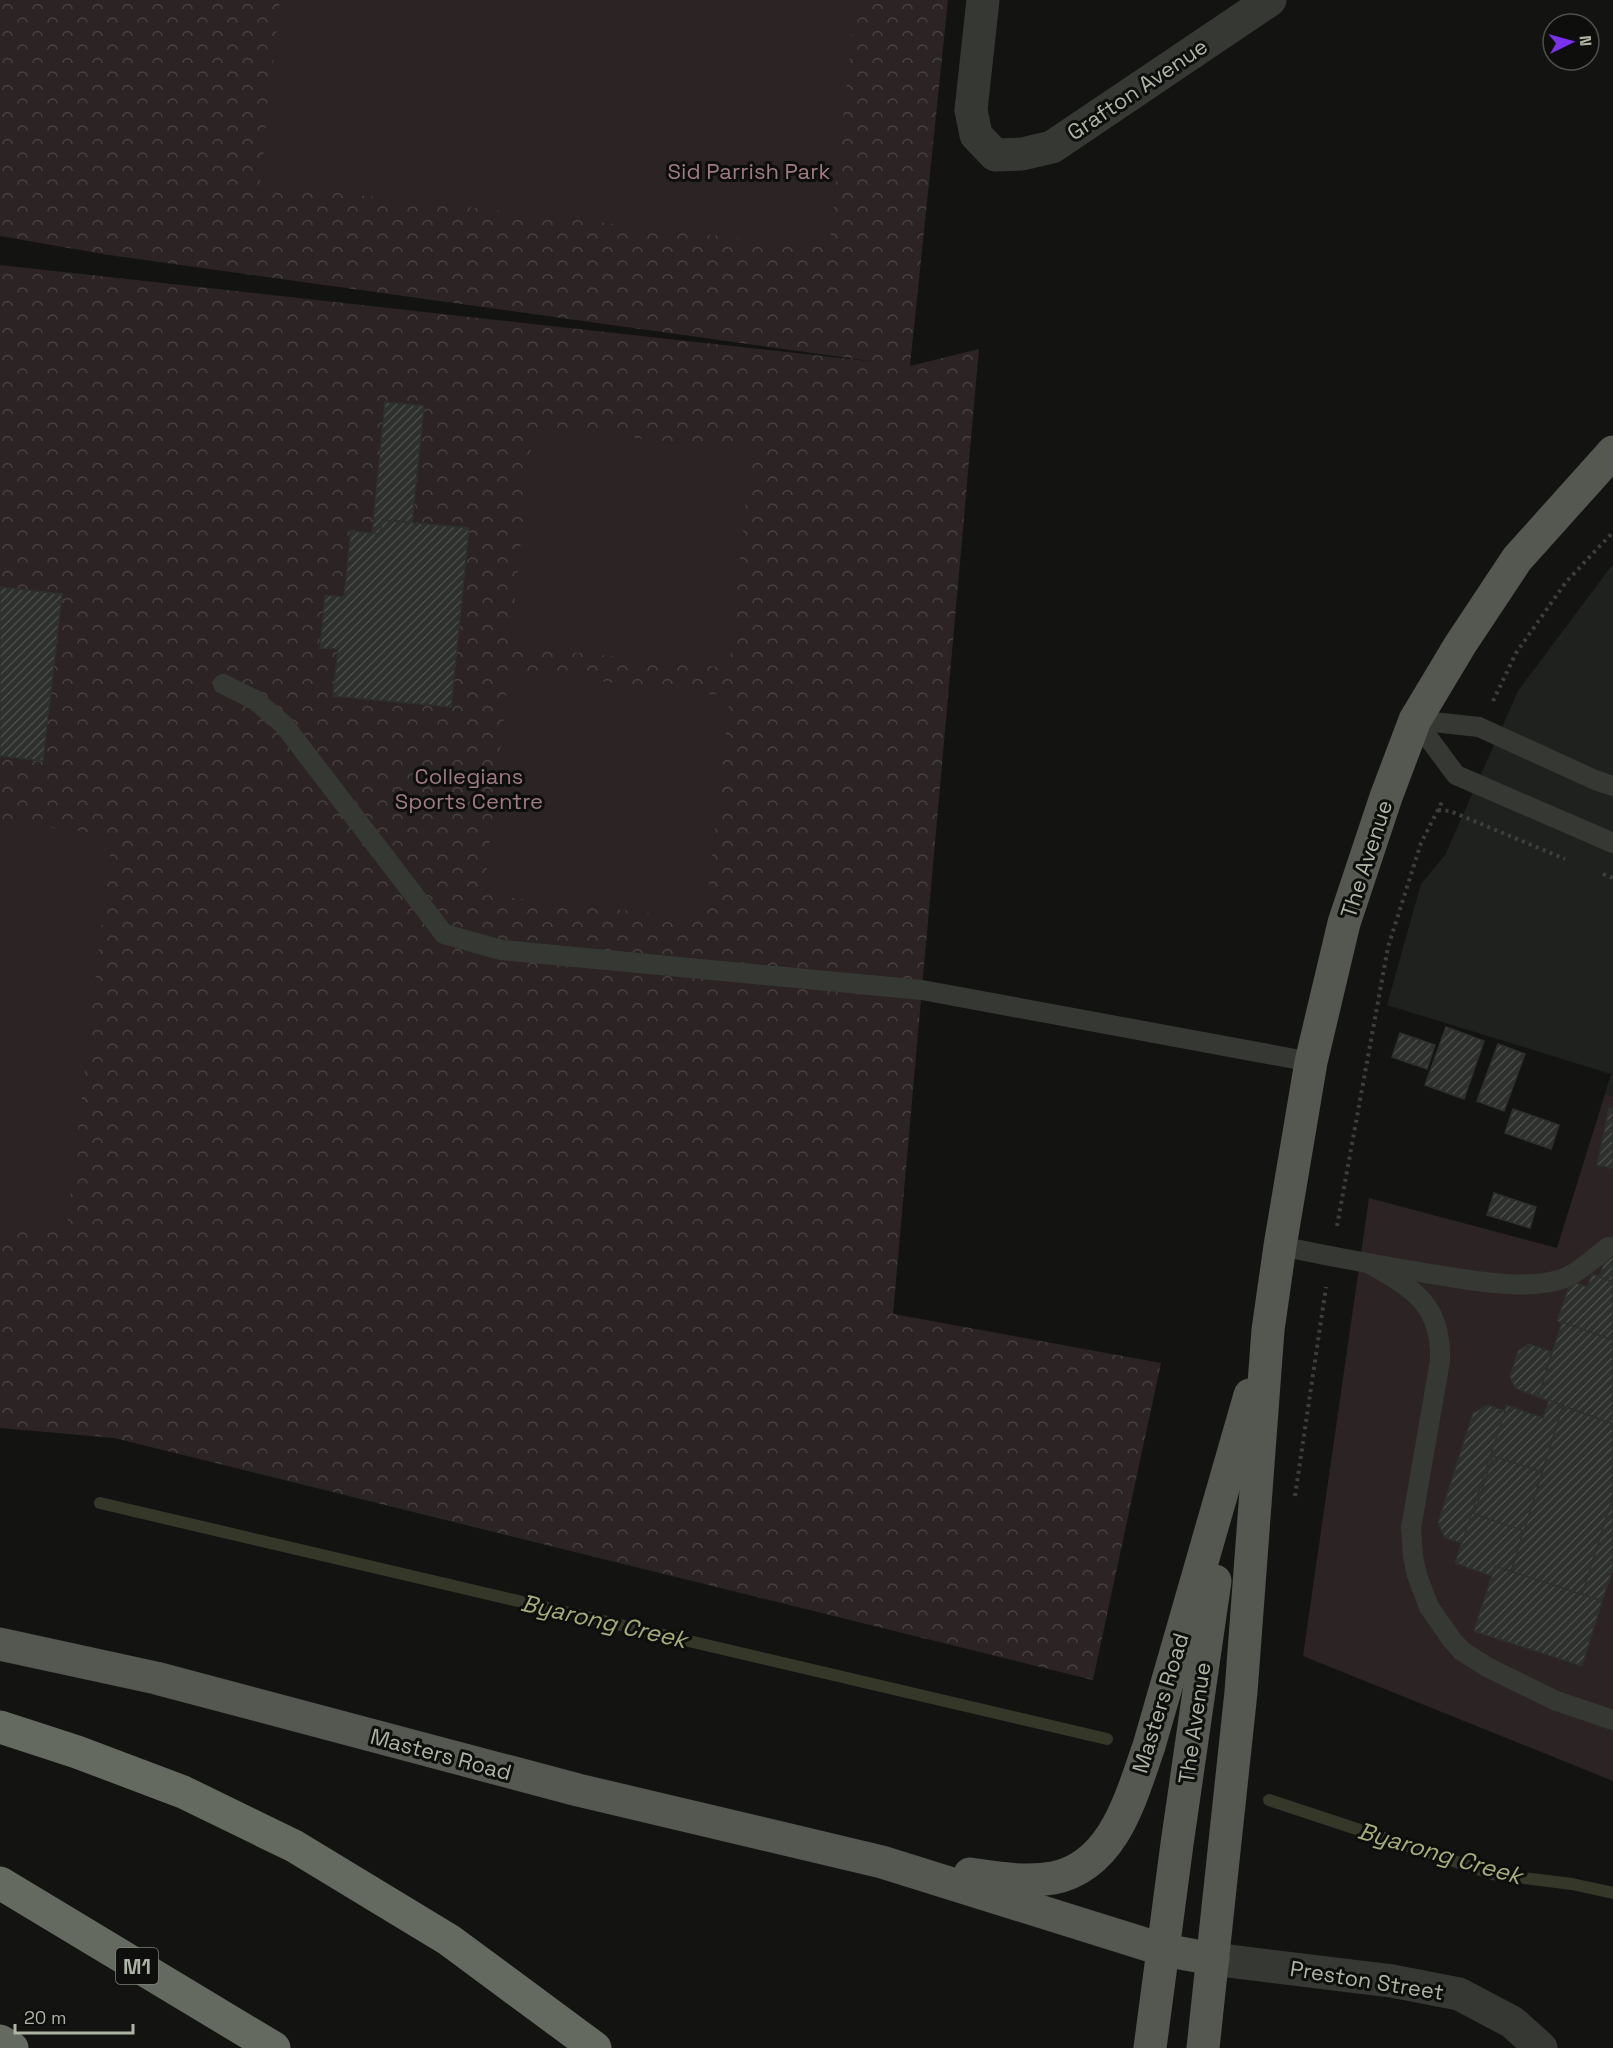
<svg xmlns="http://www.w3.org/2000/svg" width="1613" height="2048" viewBox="0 0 1613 2048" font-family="'Space Grotesk',sans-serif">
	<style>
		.built { fill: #1f211e }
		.park { fill: url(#park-crowns) }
		.garden { fill: #2c2324 }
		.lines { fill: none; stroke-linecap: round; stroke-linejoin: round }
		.stream { stroke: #353729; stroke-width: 12 }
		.building { fill: url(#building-hatch); stroke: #2d302c; stroke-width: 1.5 }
		.path { stroke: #3d403a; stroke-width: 4; stroke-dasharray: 3 4.5; stroke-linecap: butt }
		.service { stroke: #363933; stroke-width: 20 }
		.minor { stroke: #363933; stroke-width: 33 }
		.primary { stroke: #545850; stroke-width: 33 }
		.motorway { stroke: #656a60; stroke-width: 33 }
		.labels { text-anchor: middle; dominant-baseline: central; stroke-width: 6; stroke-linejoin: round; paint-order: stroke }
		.shield { fill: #0e0f0d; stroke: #7d8277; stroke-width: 1.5 }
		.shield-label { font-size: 21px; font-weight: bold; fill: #adb4a4 }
		.street-label { font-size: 22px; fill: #adb4a4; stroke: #0e0f0d }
		.park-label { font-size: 22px; fill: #9f7b83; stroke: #0e0f0d }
		.water-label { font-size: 24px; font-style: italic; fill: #a5af7c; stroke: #0e0f0d }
	</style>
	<defs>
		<pattern id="park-crowns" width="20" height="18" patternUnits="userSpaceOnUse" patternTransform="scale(1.5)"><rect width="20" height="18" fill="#2c2324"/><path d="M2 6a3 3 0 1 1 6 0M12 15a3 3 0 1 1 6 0" fill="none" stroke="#484141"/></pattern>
		<pattern id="building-hatch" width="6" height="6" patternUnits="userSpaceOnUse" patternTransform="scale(1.5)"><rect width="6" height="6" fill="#2e302d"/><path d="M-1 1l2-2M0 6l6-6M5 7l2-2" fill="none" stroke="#4a4c48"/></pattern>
	</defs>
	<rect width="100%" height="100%" fill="#131412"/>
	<path class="built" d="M1613 564V1097L1605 1094 1611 1074 1387 1005 1421 884 1445 855 1518 691Z"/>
	<path class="park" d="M0 0H948L910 366 979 349 893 1314 1161 1363 1093 1680 114 1438 0 1428V265L877 362 109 255 0 236Z"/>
	<g class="garden">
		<path d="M280 0H856L829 248 260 184Z"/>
		<path d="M533 427 751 450 729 668 510 646Z"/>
		<path d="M509 671 730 696 705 919 484 895Z"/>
		<path d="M0 822 112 835 66 1233 0 1225Z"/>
		<path d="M1605 1094 1613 1097V1781L1303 1656 1369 1198 1557 1248Z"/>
	</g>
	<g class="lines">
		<g class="stream">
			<path d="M100 1503 1107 1739"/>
			<path d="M1269 1800 1493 1874 1572 1884 1613 1893"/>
		</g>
	</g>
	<g class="building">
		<path d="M385 402 424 406 412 522 382 520 380 534H372Z"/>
		<path d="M382 520 469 528 451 707 333 696 338 649 320 648 325 595 344 597 351 531 380 534Z"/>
		<path d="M0 587 62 594 43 761 0 756Z"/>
		<path d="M1446 1027 1484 1041 1464 1099 1425 1085Z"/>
		<path d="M1400 1033 1435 1045 1427 1069 1392 1057Z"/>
		<path d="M1498 1044 1525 1054 1504 1111 1477 1101Z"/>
		<path d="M1609 1108 1613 1109V1168L1597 1165Z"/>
		<path d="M1513 1109 1559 1125 1551 1149 1505 1133Z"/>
		<path d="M1494 1193 1536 1207 1530 1228 1487 1215Z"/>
		<path d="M1613 1236V1282L1599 1277Z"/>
		<path d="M1592 1274 1613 1282V1340L1557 1321 1571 1281 1587 1287Z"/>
		<path d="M1562 1322 1613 1340V1424L1538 1397Z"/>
		<path d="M1529 1344 1552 1352 1538 1397 1515 1388 1510 1377 1518 1351Z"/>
		<path d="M1549 1400 1563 1406 1511 1572 1495 1566 1492 1576 1455 1563 1506 1405 1543 1418Z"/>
		<path d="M1488 1405 1505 1411 1462 1543 1445 1538 1438 1523 1473 1413Z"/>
		<path d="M1563 1406 1613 1424V1496L1582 1595 1511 1572Z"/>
		<path d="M1493 1456 1542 1472 1524 1531 1474 1514Z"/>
		<path d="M1613 1496V1569L1602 1601 1582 1595Z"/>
		<path d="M1495 1566 1602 1601 1582 1666 1474 1631Z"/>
	</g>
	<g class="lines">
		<g class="path">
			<path d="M1493 701 1516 653 1566 582 1613 532"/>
			<path d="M1438 810 1450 811 1565 859"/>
			<path d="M1603 874 1613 878"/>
			<path d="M1337 1226 1388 947 1421 843 1442 802"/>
			<path d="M1295 1496 1326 1287"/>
		</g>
		<g class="service">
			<path d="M223 684 255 700 284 725 444 934 501 950 922 990 1311 1062"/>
			<path d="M1415 720 1456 775 1613 843"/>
			<path d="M1415 720 1479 727 1595 780 1613 786"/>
			<path d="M1280 1246C1328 1256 1377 1265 1425 1273 1463 1279 1531 1293 1567 1277 1582 1270 1595 1257 1608 1247"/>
			<path d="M1370 1264C1414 1289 1442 1305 1440 1361L1411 1528 1413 1557 1417 1575 1429 1607 1452 1640 1462 1651 1487 1667 1554 1700 1613 1720"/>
		</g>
		<g class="minor">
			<path d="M983 0 971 110 976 135 995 155 1022 154 1052 147 1270 0"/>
			<path d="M1213 1959 1392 1981 1459 1994 1512 2022 1541 2048"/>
		</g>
		<g class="primary">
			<path d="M0 1644 156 1678 578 1790 882 1862 1164 1950 1213 1959"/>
			<path d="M970 1874C998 1878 1026 1883 1053 1878 1114 1866 1131 1797 1149 1746L1250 1395"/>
			<path d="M1150 2048 1177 1844 1215 1581"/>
			<path d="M1203 2048 1241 1692 1268 1330 1280 1246 1311 1062 1344 923 1386 797 1415 720 1460 645 1517 559 1613 452"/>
		</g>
		<g class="motorway">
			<path d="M0 1727 77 1752 183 1792 294 1846 449 1940 595 2048"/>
			<path d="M0 1883 274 2048"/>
			<path d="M0 2041 12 2048"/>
		</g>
	</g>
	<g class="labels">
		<rect class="shield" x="116" y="1948" width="42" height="36" rx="4.5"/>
		<g class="shield-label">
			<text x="137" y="1966">M1</text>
		</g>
		<g class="street-label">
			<text transform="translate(1137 89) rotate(-34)">Grafton Avenue</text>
			<text transform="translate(1366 859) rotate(-72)">The Avenue</text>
			<text transform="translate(1160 1703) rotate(-73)">Masters Road</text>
			<text transform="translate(1194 1723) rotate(-82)">The Avenue</text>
			<text transform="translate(441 1754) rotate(15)">Masters Road</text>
			<text transform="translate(1367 1980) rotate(9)">Preston Street</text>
		</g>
		<g class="park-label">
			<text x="749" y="171">Sid Parrish Park</text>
			<text x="469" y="776">Collegians<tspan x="469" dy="25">Sports Centre</tspan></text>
		</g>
		<g class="water-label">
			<text transform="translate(604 1621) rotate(13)">Byarong Creek</text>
			<text transform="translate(1440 1853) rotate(16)">Byarong Creek</text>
		</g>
	</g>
	<g transform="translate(1571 42) rotate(85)"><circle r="28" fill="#0e0f0d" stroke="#4e5149" stroke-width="1.5"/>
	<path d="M0-4.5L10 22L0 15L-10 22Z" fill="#7a32ec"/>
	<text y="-9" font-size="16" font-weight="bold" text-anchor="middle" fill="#adb4a4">N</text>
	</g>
	<path d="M15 2024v9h118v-9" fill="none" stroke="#adb4a4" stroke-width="3"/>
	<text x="24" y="2024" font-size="18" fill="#adb4a4" stroke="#0e0f0d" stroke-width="4.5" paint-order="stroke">20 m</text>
</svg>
